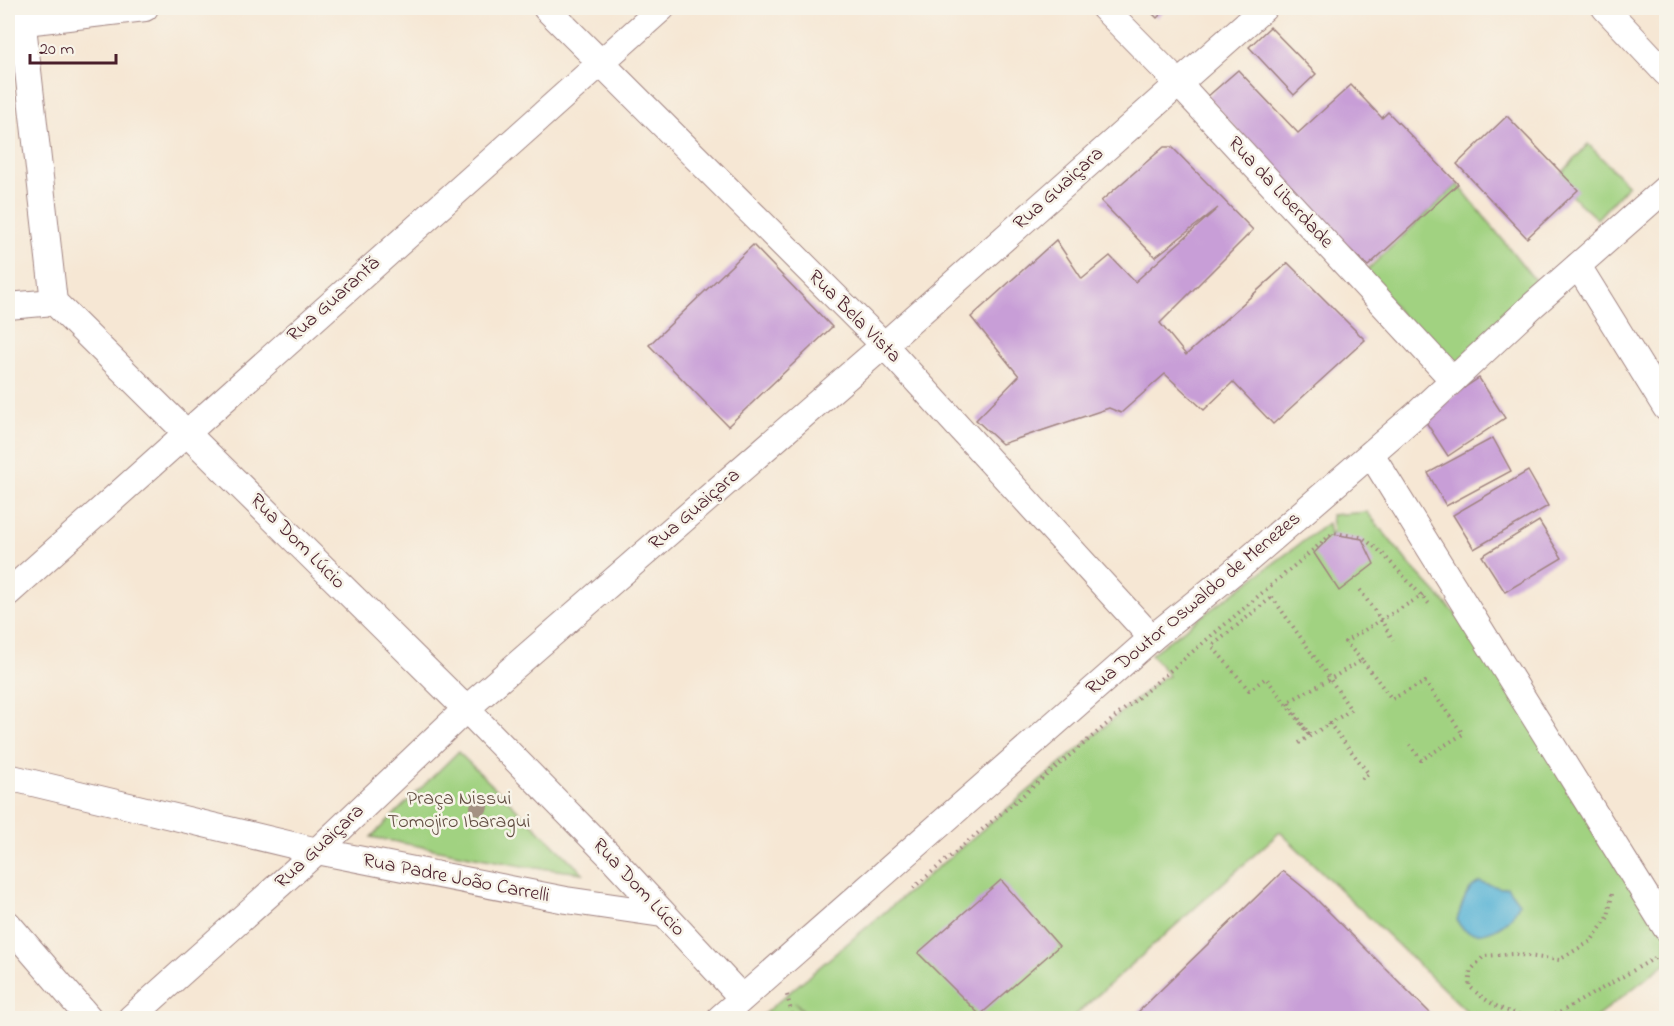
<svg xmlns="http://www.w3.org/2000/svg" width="1674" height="1026" viewBox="0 0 1674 1026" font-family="'Indie Flower',sans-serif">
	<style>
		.green { fill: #a1d281; stroke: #767856; stroke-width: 1.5 }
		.water { fill: #57b3d5; stroke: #506980; stroke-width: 1.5 }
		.building { fill: #c89ed7 }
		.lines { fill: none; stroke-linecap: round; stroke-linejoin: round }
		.street-casing { stroke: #a08380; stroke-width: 28 }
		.path { stroke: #a08380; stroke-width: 4; stroke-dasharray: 1.5 4.5; stroke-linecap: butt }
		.street { stroke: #fff; stroke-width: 26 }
		.tree { fill: #a49283 }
		.labels { text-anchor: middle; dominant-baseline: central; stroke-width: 5; stroke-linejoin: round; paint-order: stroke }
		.street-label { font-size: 20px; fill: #4a1f2b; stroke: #f7f3e8 }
		.park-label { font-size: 20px; fill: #604c40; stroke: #f7f3e8 }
	</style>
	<rect width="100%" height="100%" fill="#f7f3e8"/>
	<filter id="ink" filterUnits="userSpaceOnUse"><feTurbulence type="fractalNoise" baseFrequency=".0167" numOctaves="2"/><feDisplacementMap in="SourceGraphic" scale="12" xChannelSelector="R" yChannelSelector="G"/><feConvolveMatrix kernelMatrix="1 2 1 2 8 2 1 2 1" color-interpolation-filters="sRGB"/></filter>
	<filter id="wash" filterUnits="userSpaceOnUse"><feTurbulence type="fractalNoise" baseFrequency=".008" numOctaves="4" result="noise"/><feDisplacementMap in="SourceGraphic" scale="24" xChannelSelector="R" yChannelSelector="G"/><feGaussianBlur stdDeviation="1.35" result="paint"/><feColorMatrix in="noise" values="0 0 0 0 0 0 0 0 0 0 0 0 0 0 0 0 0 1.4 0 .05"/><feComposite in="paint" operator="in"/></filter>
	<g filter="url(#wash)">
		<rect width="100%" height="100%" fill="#f6e7d4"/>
		<g class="green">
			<path d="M1588 144 1628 185 1597 219 1555 181Z"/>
			<path d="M1458 184 1546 294 1453 380 1366 271Z"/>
			<path d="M1367 512 1411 566 1495 656 1666 933V963L1595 1018H1474L1280 832 1072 1018H811L795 1002 808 1018H759L1162 678 1169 676 1151 654 1328 523 1330 535 1333 532 1331 515Z"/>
			<path d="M458 752 583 873 522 866 371 837Z"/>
		</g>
		<path class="water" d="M1480 882 1501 888 1507 887 1519 903C1511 929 1467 947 1457 920 1462 906 1465 888 1480 882Z"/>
		<g id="blocks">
			<g class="building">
				<path d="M1147 8H1167L1157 18Z"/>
				<path d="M1270 27 1316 74 1294 95 1249 47Z"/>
				<path d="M1238 70 1298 133 1351 85 1382 118 1388 112 1458 184 1368 266 1325 226 1207 97Z"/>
				<path d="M1507 116 1578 190 1527 238 1457 164Z"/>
				<path d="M1164 147H1172L1253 230 1160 323 1186 355 1288 263 1365 340 1273 424 1233 382 1204 410 1165 374 1121 413 1109 408 1002 444 976 420 1019 376 971 317 1056 240 1082 279 1110 256 1135 282 1218 208 1155 257 1101 201Z"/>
				<path d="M753 245 832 327 728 426 649 345Z"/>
				<path d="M1479 378 1505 418 1448 456 1422 416Z"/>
				<path d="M1493 438 1511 471 1446 506 1428 473Z"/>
				<path d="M1528 471 1548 506 1474 549 1453 515Z"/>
				<path d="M1539 521 1562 558 1505 592 1482 556Z"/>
				<path d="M1333 534 1362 539 1374 564 1339 591 1314 553Z"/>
				<path d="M1283 871 1309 892 1435 1018H1132Z"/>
				<path d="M1001 880 1059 946 980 1015 918 953Z"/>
			</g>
		</g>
	</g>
	<g filter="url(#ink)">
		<use href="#blocks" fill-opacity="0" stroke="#a08380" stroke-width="1.5"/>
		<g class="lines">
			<defs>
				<g id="street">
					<path d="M21 8 54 302 466 709 614 860 742 998"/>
					<path d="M546 8 884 345 1152 638"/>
					<path d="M1104 8 1178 83 1453 380"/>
					<path d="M1605 8 1666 73"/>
					<path d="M8 24 145 8"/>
					<path d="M1578 266 1666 408"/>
					<path d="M8 306 54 302"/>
					<path d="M1371 454 1666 928"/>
					<path d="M8 593 662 8"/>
					<path d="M8 777 317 851 566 900 662 914"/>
					<path d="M8 924 89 1018"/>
					<path d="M131 1018 317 851 466 709 884 345 1264 8"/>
					<path d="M720 1018 1152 638 1242 565 1419 412 1531 307 1666 188"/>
				</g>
			</defs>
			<use href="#street" class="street-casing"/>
			<g class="path">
				<path d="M1360 590 1381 620 1423 595"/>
				<path d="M1272 597 1330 679 1288 702 1310 736 1266 678 1249 690 1212 646Z"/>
				<path d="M1362 660 1345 642 1381 620 1393 640"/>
				<path d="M1329 723 1369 774 1358 781"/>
				<path d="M1299 743 1351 710 1330 679 1362 660 1392 699 1425 682 1463 734 1421 760 1408 742"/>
				<path d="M913 888 1333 533 1362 537 1382 553 1431 606"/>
				<path d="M1612 894 1608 917 1591 941 1559 960 1513 954 1484 956 1471 970 1469 986C1496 1011 1522 1021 1559 1013L1655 958 1666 957"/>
				<path d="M787 995 793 1018"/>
			</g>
			<use href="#street" class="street"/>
		</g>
		<circle class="tree" cx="479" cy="807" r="9"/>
	</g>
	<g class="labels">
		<g class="street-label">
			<text transform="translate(1059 189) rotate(-42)">Rua Guaiçara</text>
			<text transform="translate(1280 193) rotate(47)">Rua da Liberdade</text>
			<text transform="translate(334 300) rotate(-42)">Rua Guarantã</text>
			<text transform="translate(854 317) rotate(45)">Rua Bela Vista</text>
			<text transform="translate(695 510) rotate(-41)">Rua Guaiçara</text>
			<text transform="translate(297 542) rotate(45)">Rua Dom Lúcio</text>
			<text transform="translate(1194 604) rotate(-40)">Rua Doutor Oswaldo de Menezes</text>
			<text transform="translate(320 847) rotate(-43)">Rua Guaiçara</text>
			<text transform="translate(456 879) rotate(11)">Rua Padre João Carrelli</text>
			<text transform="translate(638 888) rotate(47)">Rua Dom Lúcio</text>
		</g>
		<g class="park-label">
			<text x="459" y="799">Praça Nissui<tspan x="459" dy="23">Tomojiro Ibaragui</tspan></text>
		</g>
	</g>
	<rect width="1674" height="1026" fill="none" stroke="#f7f3e8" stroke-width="30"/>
	<path d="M30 54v9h86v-9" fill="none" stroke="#4a1f2b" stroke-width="3"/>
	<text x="39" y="54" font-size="18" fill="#4a1f2b" stroke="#f7f3e8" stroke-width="4.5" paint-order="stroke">20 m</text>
</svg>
